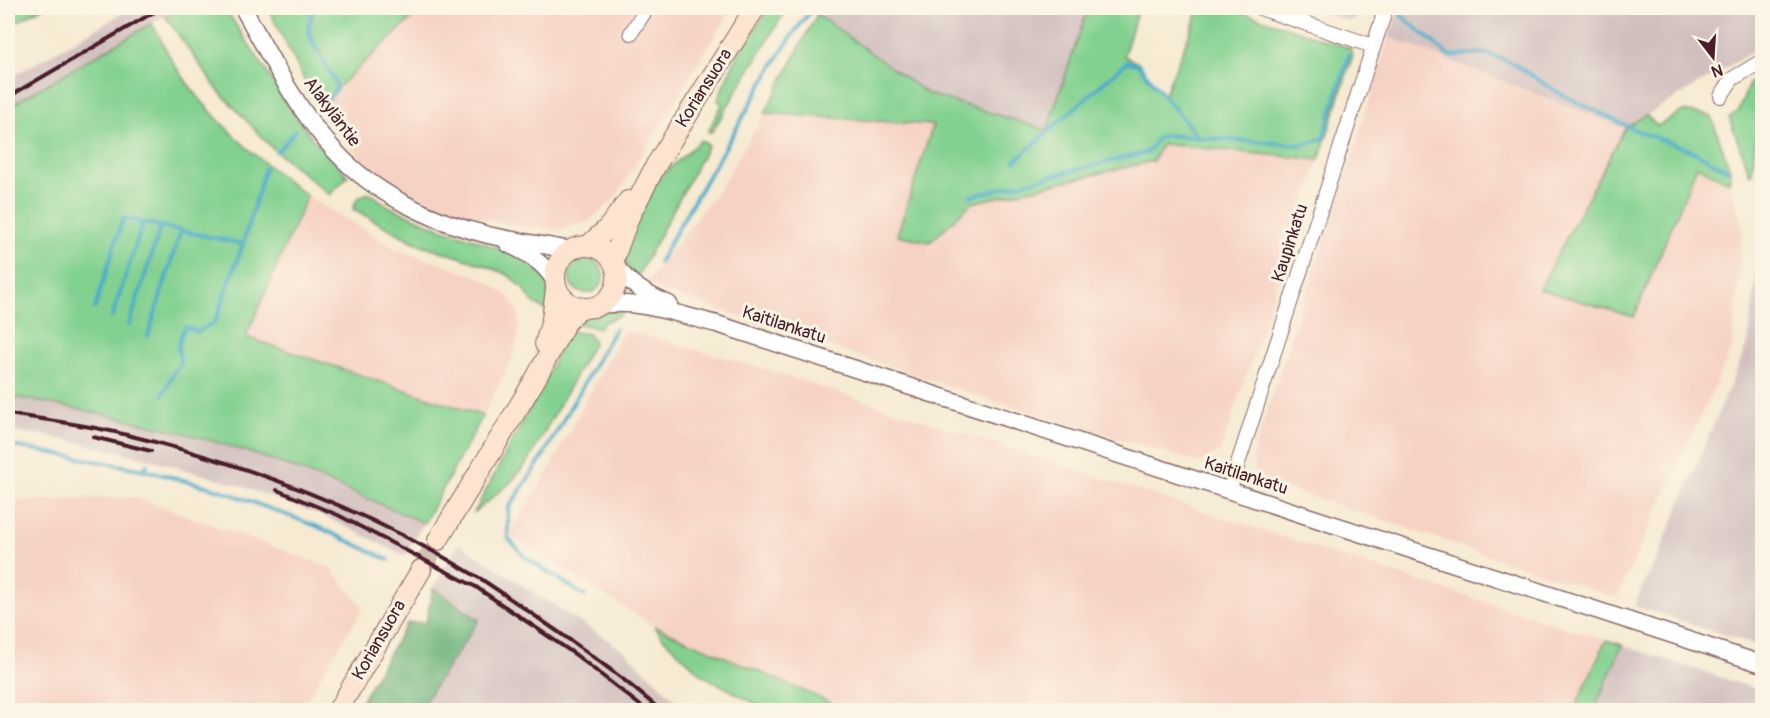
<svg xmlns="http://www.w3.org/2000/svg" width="1770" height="718" viewBox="0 0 1770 718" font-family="Pangolin,sans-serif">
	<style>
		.built { fill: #f6d2c4 }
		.industrial { fill: #d1bfbe }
		.green { fill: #83d190; stroke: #66785e; stroke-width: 1.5 }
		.forest { fill: #6ab37a; stroke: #5a6952; stroke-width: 1.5 }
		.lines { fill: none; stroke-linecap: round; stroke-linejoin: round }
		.stream { stroke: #4aabc9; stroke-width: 4 }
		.secondary-tunnel { stroke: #d4c1b1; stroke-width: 20; stroke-dasharray: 20 10; stroke-linecap: butt }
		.minor-casing { stroke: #866665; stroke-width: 16 }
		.tertiary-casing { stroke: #866665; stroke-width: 19 }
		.secondary-casing { stroke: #866665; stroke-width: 22 }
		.minor { stroke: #fff; stroke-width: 14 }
		.tertiary { stroke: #fff; stroke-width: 16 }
		.secondary { stroke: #fde4d0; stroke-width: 20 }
		.rail { stroke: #4a1f2b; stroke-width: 4 }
		.labels { text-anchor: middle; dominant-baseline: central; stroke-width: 6; stroke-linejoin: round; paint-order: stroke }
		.street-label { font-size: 18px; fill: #4a1f2b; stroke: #fcf5e5 }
	</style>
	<rect width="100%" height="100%" fill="#fcf5e5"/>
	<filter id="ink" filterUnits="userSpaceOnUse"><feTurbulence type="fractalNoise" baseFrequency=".0167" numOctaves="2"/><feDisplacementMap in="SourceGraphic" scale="12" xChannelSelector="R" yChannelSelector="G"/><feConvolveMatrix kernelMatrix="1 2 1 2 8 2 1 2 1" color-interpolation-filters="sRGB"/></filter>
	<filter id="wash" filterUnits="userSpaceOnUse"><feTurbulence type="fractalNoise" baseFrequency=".008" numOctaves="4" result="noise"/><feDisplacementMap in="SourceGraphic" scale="24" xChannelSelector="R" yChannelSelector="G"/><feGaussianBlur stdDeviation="1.35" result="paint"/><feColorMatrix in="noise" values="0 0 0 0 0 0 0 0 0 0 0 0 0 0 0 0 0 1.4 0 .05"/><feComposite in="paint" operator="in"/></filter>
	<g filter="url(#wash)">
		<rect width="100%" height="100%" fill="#f6ead2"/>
		<g class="built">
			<path d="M423 8H731L725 20 614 199 586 223 553 231 512 225 485 219 426 200 398 186 378 173 350 148 328 120 323 107 336 89Z"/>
			<path d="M1389 37 1625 128 1539 288 1634 317 1698 166 1729 182 1743 226 1732 348 1617 598 1262 480 1255 470 1252 459 1256 444 1345 178Z"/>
			<path d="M765 113 933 125 897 235 930 242 972 203 1153 161 1162 144 1319 160 1221 451 1200 463 996 402 652 287 648 281 719 189Z"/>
			<path d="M307 196 396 249 482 278 508 296 519 314 518 338 512 359 483 416 245 337Z"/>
			<path d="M624 330 769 370 1418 581 1606 640 1574 710H854L654 626 509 535 540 486Z"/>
			<path d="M135 497 331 568 363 608 300 710H8V501Z"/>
		</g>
		<g class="industrial">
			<path d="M132 8H178L8 107V79Z"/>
			<path d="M821 8H1088L1047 130 928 94 817 14Z"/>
			<path d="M1309 8H1367L1366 10 1349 21Z"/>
			<path d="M1400 8H1762V46L1625 128 1389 37Z"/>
			<path d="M1762 229V647L1634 606 1662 547 1748 343Z"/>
			<path d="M8 396 133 421 252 453 351 491 424 523 405 556 326 517 241 486 143 457 43 435 8 432Z"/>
			<path d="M459 544 625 651 685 710H419L479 620 433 588Z"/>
			<path d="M1622 645 1762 691V710H1594Z"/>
		</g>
		<g class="green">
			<path d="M8 8H42L8 27Z"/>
			<path d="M178 8H225L296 117 312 138 348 176 330 195 273 149 217 89 165 16Z"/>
			<path d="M268 8H423L336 89 323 107 310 91Z"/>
			<path d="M770 8H787L712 132H708L722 104 718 100C730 65 748 37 770 8Z"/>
			<path d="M1088 8H1138L1124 56 1139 63 1164 96 1200 8H1229L1350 48 1353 55 1319 160 1162 144 1153 161 972 203 930 242 897 235 933 125 765 113 817 14 928 94 1047 130Z"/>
			<path d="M152 23C160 37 167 53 176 67 210 119 258 160 307 196L246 337 483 416 424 523C367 499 310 472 251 453 172 427 89 410 8 396V107Z"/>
			<path d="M1759 73 1762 74 1752 174 1750 175 1729 117 1738 112 1749 84Z"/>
			<path d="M1683 111 1711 116 1731 172 1729 182 1697 166 1634 317 1539 289 1625 128 1646 115 1657 126Z"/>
			<path d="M701 140 708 145 636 279 626 265 624 254 629 234 656 181Z"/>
			<path d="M370 193 390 207 434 226 477 240 530 261 549 284 548 312 532 301 523 288 508 275 487 266 416 243 353 209C356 198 359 196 370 193Z"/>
			<circle cx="586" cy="276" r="17"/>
			<path d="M623 310 621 315 604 322 599 328 573 323 585 316Z"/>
			<path d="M568 331 589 334 594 342 529 460 512 481 474 513 542 385Z"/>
			<path d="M654 626 834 704 854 710H767L702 675 665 640Z"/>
			<path d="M1606 640 1622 645 1594 710H1574Z"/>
		</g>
		<path class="forest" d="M433 588 479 620 419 710H356L407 623 426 622Z"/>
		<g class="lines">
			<g class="stream">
				<path d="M314 8 308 28 311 38 336 84V89L323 107"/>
				<path d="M1330 8 1353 15 1361 8"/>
				<path d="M1400 14 1449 56 1483 53 1509 61 1559 93 1637 131 1690 150 1729 171"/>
				<path d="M277 152 296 130"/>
				<path d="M1015 161 1127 62 1138 64 1197 136"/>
				<path d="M971 196 1148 152 1157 139 1165 135 1301 145 1323 139 1349 55"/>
				<path d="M659 263C684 216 712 170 739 124 762 84 784 43 813 8"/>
				<path d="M95 308 123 218 243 244"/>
				<path d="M112 317 143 223"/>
				<path d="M129 325 161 226"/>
				<path d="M148 336 181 230"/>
				<path d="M163 395 174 372 181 364C177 349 177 340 186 327L197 332 215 322 243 244 265 168"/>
				<path d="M8 445 145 470"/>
				<path d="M147 464 145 470 220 490 316 526 389 560"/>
				<path d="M585 596 525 557 508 538V509L543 456 615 329"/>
			</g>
		</g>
	</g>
	<g filter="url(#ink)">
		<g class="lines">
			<path class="secondary-tunnel" d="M421 570 438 540"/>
			<defs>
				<g id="minor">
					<path d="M1260 8 1373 46"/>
					<path d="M631 33 647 8"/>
					<path d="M1721 96 1732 79 1762 61"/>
					<path d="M1229 491 1386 8"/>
				</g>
				<g id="tertiary">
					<path d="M243 8C270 56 296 109 334 150 374 194 431 221 488 235 515 241 543 245 570 250"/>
					<path d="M508 244C527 253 543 262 554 280"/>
					<path d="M614 264C629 284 646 295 669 304"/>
					<path d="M601 305C639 299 680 315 717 324L1762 664"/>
				</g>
				<g id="secondary">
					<circle cx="586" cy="277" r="31"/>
					<path d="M588 246 607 229 628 201"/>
					<path d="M613 261 629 217 656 165 755 8"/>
					<path d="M545 344 552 319 556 289"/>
					<path d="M438 540 536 378 565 324 579 308"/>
					<path d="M338 710 421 570"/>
				</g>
			</defs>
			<use href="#minor" class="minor-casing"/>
			<use href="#tertiary" class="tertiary-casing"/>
			<use href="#secondary" class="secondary-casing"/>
			<use href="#minor" class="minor"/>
			<use href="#tertiary" class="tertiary"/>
			<use href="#secondary" class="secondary"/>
			<g class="rail">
				<path d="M8 97 161 8"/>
				<path d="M8 414C43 419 80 424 115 432 243 462 368 510 481 579 501 592 521 606 541 620 582 648 623 677 660 710"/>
				<path d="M93 437 151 451"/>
				<path d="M277 490 338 515 476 587 576 655 646 710"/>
			</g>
		</g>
	</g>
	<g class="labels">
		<g class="street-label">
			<text transform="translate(704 88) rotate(-58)">Koriansuora</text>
			<text transform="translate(332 112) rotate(53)">Alakyläntie</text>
			<text transform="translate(1290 243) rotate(-72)">Kaupinkatu</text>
			<text transform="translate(784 325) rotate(18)">Kaitilankatu</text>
			<text transform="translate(1246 476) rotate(18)">Kaitilankatu</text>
			<text transform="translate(379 640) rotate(-60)">Koriansuora</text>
		</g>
	</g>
	<rect width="1770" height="718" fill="none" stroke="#fcf5e5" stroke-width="30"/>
	<g transform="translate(1713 57) rotate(163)" stroke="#fcf5e5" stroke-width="4.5" paint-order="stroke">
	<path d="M0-4.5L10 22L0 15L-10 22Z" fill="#4a1f2b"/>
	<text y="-9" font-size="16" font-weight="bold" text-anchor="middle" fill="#4a1f2b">N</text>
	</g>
</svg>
